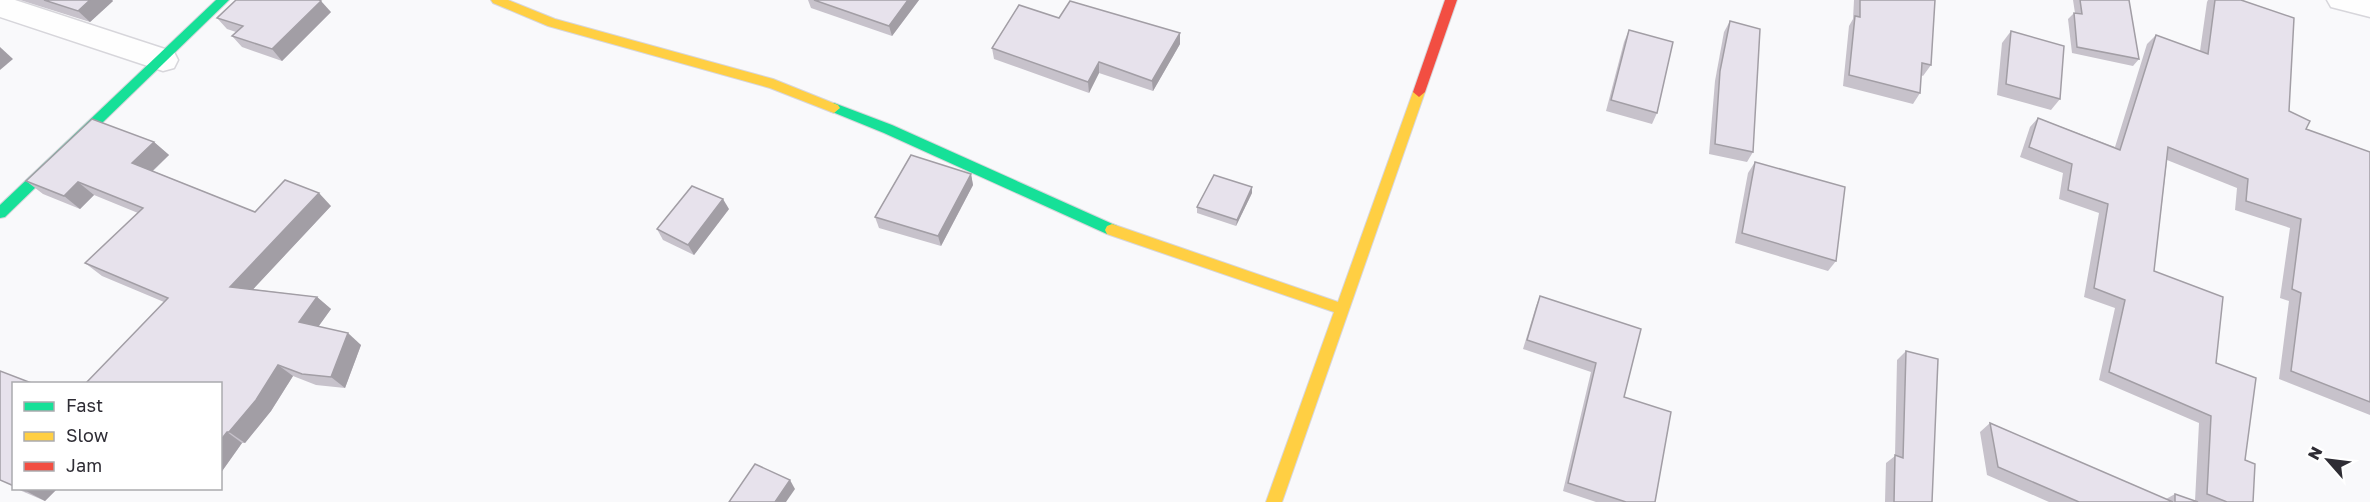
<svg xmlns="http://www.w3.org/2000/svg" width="2370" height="502" viewBox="0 0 2370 502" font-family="'Golos Text',sans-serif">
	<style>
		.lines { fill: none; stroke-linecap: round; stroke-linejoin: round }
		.street-casing { stroke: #d7d6db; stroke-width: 3 }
		.fast-casing { stroke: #d7d6db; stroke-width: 2 }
		.slow-casing { stroke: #d7d6db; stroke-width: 2 }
		.jam-casing { stroke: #d7d6db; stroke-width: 2 }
		.street { fill: #fefefe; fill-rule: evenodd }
		.fast { fill: #16e098; fill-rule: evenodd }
		.slow { fill: #ffcf43; fill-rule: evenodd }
		.jam { fill: #f24e42; fill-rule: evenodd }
		.wall { fill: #c7c2cb }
		.shaded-wall { fill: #a29ea5 }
		.building { fill: #e7e2ec; stroke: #a29ea5; stroke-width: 1.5 }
	</style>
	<rect width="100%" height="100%" fill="#f9f9fb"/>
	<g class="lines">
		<defs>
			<g id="street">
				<path d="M0 0H15L174 52 178 60 174 68 163 71 0 17Z"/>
				<path d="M2327 0H2370V17L2331 7Z"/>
			</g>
			<g id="fast">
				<path d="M216 0H229L5 217 0 218V205Z"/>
				<path d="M834 103 892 125 1117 226 1119 230 1117 234H1107L884 133 830 111 828 108 830 105Z"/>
			</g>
			<g id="slow">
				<path d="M491 0H508L555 19 773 79 838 105 840 108 834 113 770 88 548 26 493 3Z"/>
				<path d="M1419 87 1425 92 1282 502H1266L1334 312 1107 234 1105 230 1107 226 1112 224 1338 302 1413 92Z"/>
			</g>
			<path id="jam" d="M1445 0H1457L1425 92 1419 97 1413 92Z"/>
		</defs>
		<use href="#street" class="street-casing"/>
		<use href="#fast" class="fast-casing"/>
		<use href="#slow" class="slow-casing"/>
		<use href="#jam" class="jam-casing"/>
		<use href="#street" class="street"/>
		<use href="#fast" class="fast"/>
		<use href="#slow" class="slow"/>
		<use href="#jam" class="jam"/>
	</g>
	<g class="wall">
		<path d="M20 0H112L113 1 90 22Z"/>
		<path d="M808 0H919L892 36 811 8Z"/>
		<path d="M1854 0H1935L1931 65 1923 76 1921 75 1920 93 1913 104 1843 86 1849 26 1853 19Z"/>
		<path d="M2073 0H2129L2139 59 2133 66 2072 53 2068 19 2074 13H2075Z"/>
		<path d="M2208 0H2241L2289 111 2306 129 2370 152V415L2279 379 2289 301 2280 298 2290 228 2235 210 2237 188 2167 160 2154 271 2216 363 2245 460 2253 502H2049L1987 475 1980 432 1990 423 2166 499 2175 494 2195 501 2199 423 2099 380 2115 308 2084 297 2099 213 2059 199 2063 173 2020 157 2030 127 2038 118 2115 147 2147 44 2156 35 2200 51 2207 2Z"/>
		<path d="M331 12 282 61 242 47 232 36 236 32 227 29 217 18Z"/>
		<path d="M1059 18 1180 44 1153 91 1099 73 1089 93 994 59 992 48Z"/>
		<path d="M1730 21 1753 152 1747 162 1709 154 1715 81 1724 32Z"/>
		<path d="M1629 30 1657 113 1652 124 1606 111 1624 42Z"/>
		<path d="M2011 31 2060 99 2051 110 1997 95 2002 43Z"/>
		<path d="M154 142 169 155 153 171 255 212 331 206 253 289 317 297 331 309 318 327 361 345 345 388 316 385 293 376 271 411 245 443H242L220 474 164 302 102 276 85 263 138 213 94 195 80 209 43 194 26 181Z"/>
		<path d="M1755 162 1836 261 1828 271 1735 243 1748 173Z"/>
		<path d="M971 174 973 185 941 246 879 228 875 217Z"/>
		<path d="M1252 193 1236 226 1197 213V207Z"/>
		<path d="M729 209 694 255 663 240 657 229Z"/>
		<path d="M1540 296 1624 397 1655 502H1596L1563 491 1591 372 1523 349 1536 306Z"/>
		<path d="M1906 351 1932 502H1885L1886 463 1895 456 1897 360Z"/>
		<path d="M17 489H57L45 501Z"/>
	</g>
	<g class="shaded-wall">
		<path d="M90 0H112L113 1 90 22 78 11Z"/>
		<path d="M908 0H919L892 36 889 26Z"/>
		<path d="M321 1 331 12 282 61 272 49Z"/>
		<path d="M1180 33V44L1153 91 1152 81Z"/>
		<path d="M0 47 13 59 0 70Z"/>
		<path d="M1099 62V73L1089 93 1088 82Z"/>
		<path d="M154 142 169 155 147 176 132 163Z"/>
		<path d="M971 174 973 185 941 246 938 236Z"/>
		<path d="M78 182 94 195 80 209 64 196Z"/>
		<path d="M1252 187V193L1236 226 1237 220Z"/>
		<path d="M319 193 331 206 244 299 230 287Z"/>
		<path d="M723 199 729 209 694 255 688 245Z"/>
		<path d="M317 297 331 309 313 334 299 322Z"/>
		<path d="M348 333 361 345 345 388 331 377Z"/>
		<path d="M278 365 293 376 271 411 245 443 229 432Z"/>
		<path d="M227 432 242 443 220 474V441Z"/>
		<path d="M790 480 795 489 786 502H775Z"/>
		<path d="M28 489H57L45 501 26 491Z"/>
	</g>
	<g class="building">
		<path d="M44 0H90L78 11Z"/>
		<path d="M236 0H319L321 1 272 49 232 36 243 26 217 18Z"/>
		<path d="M814 0H908L889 26Z"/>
		<path d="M1860 0H1935L1931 65 1922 63 1920 93 1849 75 1855 16 1860 17Z"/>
		<path d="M2080 0H2129L2139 59 2077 47 2074 13 2082 14Z"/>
		<path d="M2215 0H2241L2294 18 2289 111 2310 121 2306 129 2370 152V402L2291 371 2301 293 2292 289 2301 219 2246 201 2248 179 2168 147 2154 271 2223 297 2216 363 2256 378 2245 460 2255 464 2253 502H2227L2207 494 2211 416 2109 372 2125 300 2094 288 2108 204 2068 190 2072 164 2029 147 2038 118 2120 150 2156 35 2208 54Z"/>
		<path d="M1070 1 1180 33 1152 81 1099 62 1088 82 992 48 1019 5 1059 18Z"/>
		<path d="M1730 21 1760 29 1753 152 1715 144 1720 71Z"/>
		<path d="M1629 30 1673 42 1657 113 1611 100Z"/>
		<path d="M2011 31 2064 46 2060 99 2006 84Z"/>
		<path d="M92 119 154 142 132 163 255 212 285 180 319 193 230 287 317 297 299 322 348 333 331 377 302 374 278 365 256 400 229 432H227L220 441V384H85L168 298 85 263 143 208 78 182 64 196 26 181Z"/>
		<path d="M911 155 971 174 938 236 875 217Z"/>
		<path d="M1755 162 1845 187 1836 261 1742 233Z"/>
		<path d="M1214 175 1252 187 1237 220 1197 207Z"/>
		<path d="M692 186 723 199 688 245 657 229Z"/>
		<path d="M1540 296 1641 329 1624 397 1671 412 1655 502H1626L1568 483 1596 363 1527 340Z"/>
		<path d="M1906 351 1938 359 1932 502H1894L1895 455 1903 458Z"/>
		<path d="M0 371 34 384H14V486L0 480Z"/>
		<path d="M1990 423 2173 502H2079L1998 467Z"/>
		<path d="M755 464 790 480 775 502H729Z"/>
		<path d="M20 489H28L26 491Z"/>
		<path d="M2175 494 2198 502H2175Z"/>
	</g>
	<rect x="12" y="382" width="210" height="108" fill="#ffffff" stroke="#ababae" stroke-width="1.5"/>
	<rect x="24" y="402" width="30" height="9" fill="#16e098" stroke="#ababae" stroke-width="1.5"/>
	<text x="66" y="412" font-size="18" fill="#2e2c34">Fast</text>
	<rect x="24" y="432" width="30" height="9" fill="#ffcf43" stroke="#ababae" stroke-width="1.5"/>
	<text x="66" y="442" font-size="18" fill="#2e2c34">Slow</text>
	<rect x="24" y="462" width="30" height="9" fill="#f24e42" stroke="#ababae" stroke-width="1.5"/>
	<text x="66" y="472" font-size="18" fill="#2e2c34">Jam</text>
	<g transform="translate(2328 460) rotate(298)" stroke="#ffffff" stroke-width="4.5" paint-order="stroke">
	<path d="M0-4.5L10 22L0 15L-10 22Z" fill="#2e2c34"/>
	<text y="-9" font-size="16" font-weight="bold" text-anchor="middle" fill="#2e2c34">N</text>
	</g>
</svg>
